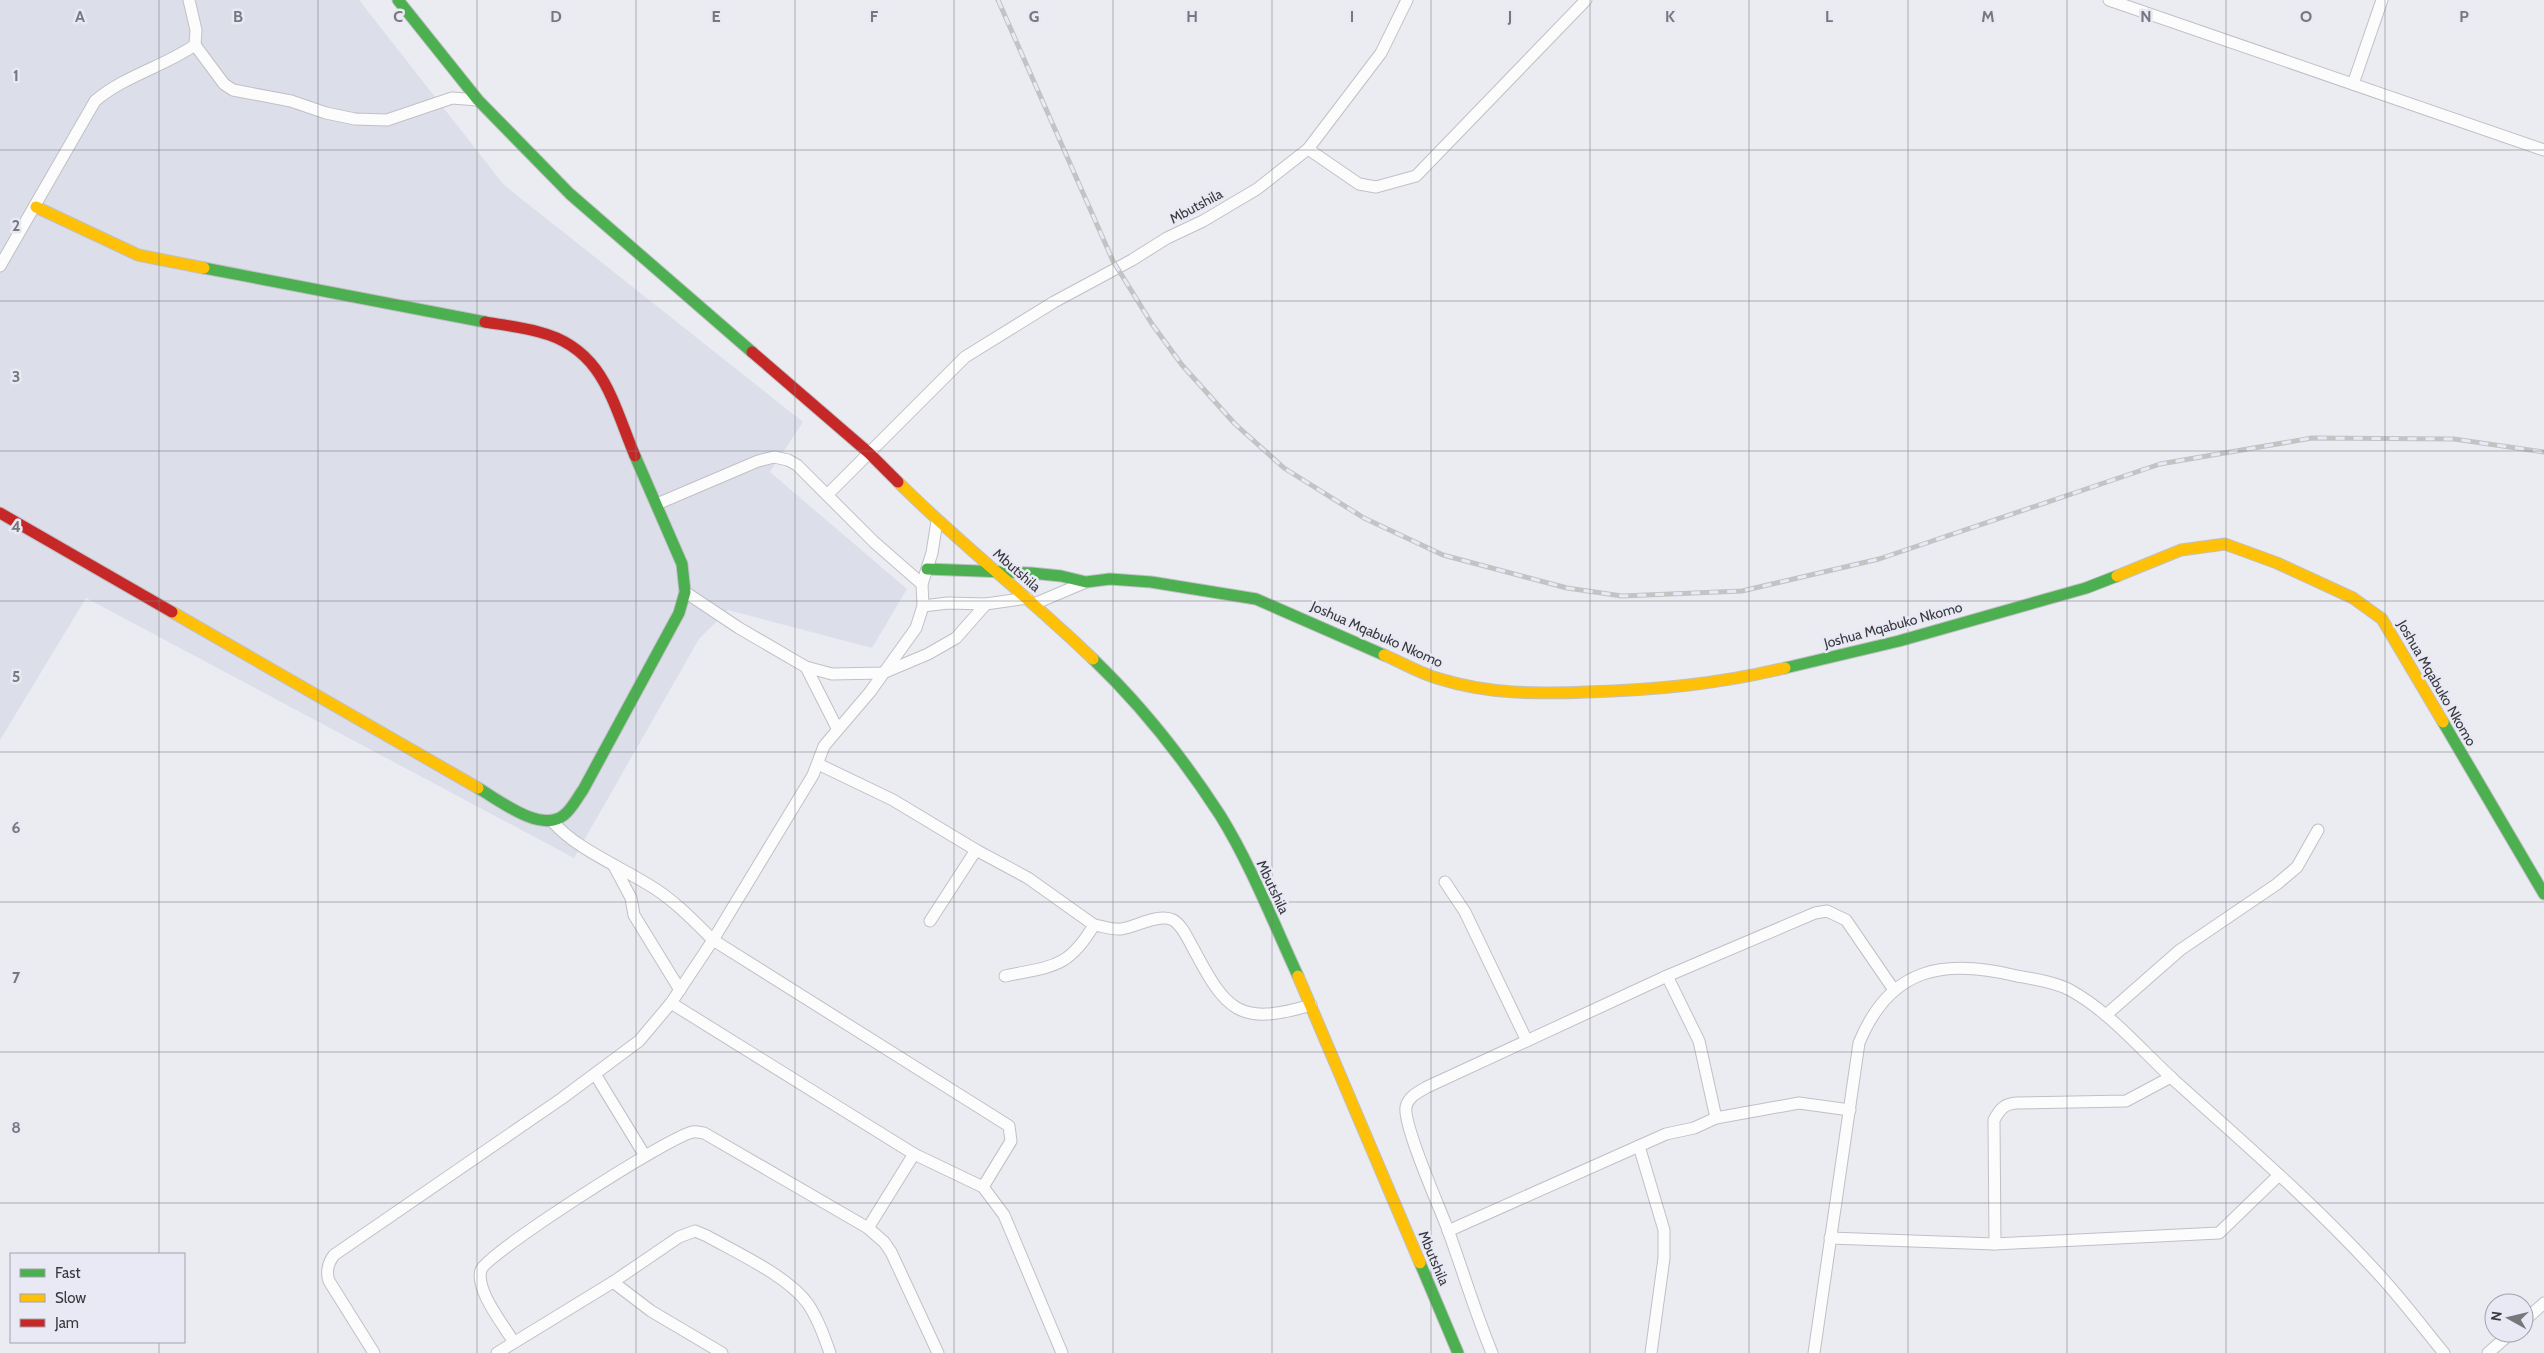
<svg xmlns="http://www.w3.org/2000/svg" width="2544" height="1353" viewBox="0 0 2544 1353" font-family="Cabin,sans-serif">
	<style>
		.built { fill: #dcdeea }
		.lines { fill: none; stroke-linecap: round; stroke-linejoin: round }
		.street-casing { stroke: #c0c0c5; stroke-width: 13 }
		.fast-casing { stroke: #c0c0c5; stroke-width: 13 }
		.slow-casing { stroke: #c0c0c5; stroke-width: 13 }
		.jam-casing { stroke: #c0c0c5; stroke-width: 13 }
		.street { stroke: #fcfcfd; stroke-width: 11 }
		.fast { stroke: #4caf50; stroke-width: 11 }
		.slow { stroke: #ffc107; stroke-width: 11 }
		.jam { stroke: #c62828; stroke-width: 11 }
		.rail-casing { stroke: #c3c3c4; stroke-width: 5 }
		.rail { stroke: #e8e9f5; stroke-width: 3; stroke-dasharray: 9; stroke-linecap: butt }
		.grid { fill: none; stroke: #77787c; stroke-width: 1; stroke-opacity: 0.55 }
		.labels { text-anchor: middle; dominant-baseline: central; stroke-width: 5; stroke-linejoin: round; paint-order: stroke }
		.street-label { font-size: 14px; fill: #38393d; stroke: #e8e9f5 }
		.grid-label { font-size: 16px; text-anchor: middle; font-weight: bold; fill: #77787c; stroke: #e8e9f5; stroke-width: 5; stroke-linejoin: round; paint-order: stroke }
	</style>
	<rect width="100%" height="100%" fill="#ebecf2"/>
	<path class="built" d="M0 0H359L504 185 803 422 770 472 907 589 872 648 728 610 699 639 574 858 86 598 0 740Z"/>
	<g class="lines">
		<defs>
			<g id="street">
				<path d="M2109 0 2544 150"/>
				<path d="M195 45 224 84 233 90 291 101 326 113 355 119 387 120 452 98 478 100"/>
				<path d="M2353 84 2382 0"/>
				<path d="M1308 149 1359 184 1376 187 1416 176 1586 0"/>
				<path d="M0 266 95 101C124 76 163 67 195 45L196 30 189 0"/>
				<path d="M827 495 965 357 1054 302 1132 260 1167 238 1203 221 1257 189 1308 149 1381 53 1407 0"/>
				<path d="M657 504 758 461 774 457 788 460 797 465 874 542 922 584"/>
				<path d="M685 592 739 628 806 667 832 674 883 673 928 654 956 638 986 604 1027 598"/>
				<path d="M1034 604 1086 582"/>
				<path d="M923 606 948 603 986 604"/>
				<path d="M806 667 837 728"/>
				<path d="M818 764 893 800 976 850 930 921"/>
				<path d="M553 822C575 848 619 866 649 885 673 899 693 920 713 940L1009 1126 1011 1141 983 1187"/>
				<path d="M976 850 1028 878 1094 925C1068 969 1052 966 1005 976"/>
				<path d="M614 866 631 898 634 915 680 990"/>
				<path d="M1445 882 1465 912 1527 1041"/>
				<path d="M1094 925C1102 926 1112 930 1121 929 1136 927 1158 913 1173 920 1182 925 1188 939 1193 948 1226 1010 1238 1027 1311 1005"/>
				<path d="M1667 976 1699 1041 1716 1118"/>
				<path d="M671 1003 914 1154 983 1187 1004 1215 1062 1353"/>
				<path d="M2106 1015 2180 950 2277 884 2297 867 2318 830"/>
				<path d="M595 1074 645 1156"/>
				<path d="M868 1228 914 1154"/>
				<path d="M1448 1231 1639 1146"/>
				<path d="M1830 1238 1995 1244 2219 1233 2279 1175"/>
				<path d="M1995 1244 1994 1120C2000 1109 2004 1104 2016 1103L2126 1101 2171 1077"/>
				<path d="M613 1282 651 1311 722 1353"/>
				<path d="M2524 1321 2544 1303"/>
				<path d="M513 1341C503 1324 475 1290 481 1270 486 1254 671 1135 693 1132 696 1131 701 1133 704 1133L868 1228 884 1242 891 1252 938 1353"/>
				<path d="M374 1353 329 1281C326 1273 328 1263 334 1255L561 1099 639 1041 671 1003 713 940 813 775 824 746 870 692 916 628 923 606 922 584 932 553 937 521"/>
				<path d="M497 1353 613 1282 679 1237 695 1231 707 1236C737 1253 788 1276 808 1304 818 1319 824 1336 830 1353"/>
				<path d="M1492 1353C1475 1312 1463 1271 1448 1230 1440 1208 1403 1126 1406 1107 1408 1097 1418 1092 1427 1087L1667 976 1815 913 1827 911 1846 920 1894 990"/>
				<path d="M1651 1353 1664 1258V1230L1639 1146 1666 1134 1694 1128 1716 1118 1799 1103 1850 1110"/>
				<path d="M1814 1353 1859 1043C1890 967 1944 958 2017 976 2034 979 2055 982 2070 990 2110 1012 2141 1050 2175 1081 2242 1141 2311 1201 2372 1267 2398 1294 2420 1324 2444 1353"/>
				<path d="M2488 1353 2511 1333"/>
			</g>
			<g id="fast">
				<path d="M398 0 478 100 570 194 752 352"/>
				<path d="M204 268 485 322"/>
				<path d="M927 569 1031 573 1061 576 1086 582 1110 579 1151 582 1256 599 1384 655"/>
				<path d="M1093 659C1142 706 1183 758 1220 815 1251 865 1273 922 1298 976"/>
				<path d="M1785 668 1899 641 2086 588 2117 576"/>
				<path d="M2443 722 2544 894"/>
				<path d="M478 788C499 800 541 834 564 815 572 809 577 798 583 790L679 613 685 592 682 564 635 456"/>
				<path d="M1420 1263 1458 1353"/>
			</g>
			<g id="slow">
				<path d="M36 207 138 255 204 268"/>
				<path d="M898 482C960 544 1030 598 1093 659"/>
				<path d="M2117 576 2181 550 2225 544 2277 563 2353 598 2382 619 2443 722"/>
				<path d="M172 612 478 788"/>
				<path d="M1384 655C1403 663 1421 674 1440 679 1488 694 1537 694 1586 692 1656 690 1718 684 1785 668"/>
				<path d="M1298 976 1420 1263"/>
			</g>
			<g id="jam">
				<path d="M485 322C503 325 521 327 539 332 603 348 612 401 635 456"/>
				<path d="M752 352 869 453 898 482"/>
				<path d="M0 513 172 612"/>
			</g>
		</defs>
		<use href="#street" class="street-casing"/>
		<use href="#fast" class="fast-casing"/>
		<use href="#slow" class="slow-casing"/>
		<use href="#jam" class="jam-casing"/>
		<use href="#street" class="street"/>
		<use href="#fast" class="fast"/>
		<use href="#slow" class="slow"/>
		<use href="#jam" class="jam"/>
		<defs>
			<path id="rail" d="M998 0 1113 261 1152 324 1182 365 1235 424 1284 468 1364 518 1443 555 1567 588 1622 596 1742 591 1879 559 2160 464 2312 438 2454 439 2544 452"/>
		</defs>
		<use href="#rail" class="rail-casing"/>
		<use href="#rail" class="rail"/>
	</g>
	<path class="grid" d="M159 0V1254M318 0V1353M477 0V1353M636 0V1353M795 0V1353M954 0V1353M1113 0V1353M1272 0V1353M1431 0V1353M1590 0V1353M1749 0V1353M1908 0V1353M2067 0V1353M2226 0V1353M2385 0V1353M0 150H2544M0 301H2544M0 451H2544M0 601H2544M0 752H2544M0 902H2544M0 1052H2544M0 1203H2544M159 1342V1353"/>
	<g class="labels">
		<g class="street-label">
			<text transform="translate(1196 206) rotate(-28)">Mbutshila</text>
			<text transform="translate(1017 570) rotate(41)">Mbutshila</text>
			<text transform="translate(1893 625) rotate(-15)">Joshua Mqabuko Nkomo</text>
			<text transform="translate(1377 634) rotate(24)">Joshua Mqabuko Nkomo</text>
			<text transform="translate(2437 683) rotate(60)">Joshua Mqabuko Nkomo</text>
			<text transform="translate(1273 887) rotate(65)">Mbutshila</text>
			<text transform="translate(1434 1258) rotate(67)">Mbutshila</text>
		</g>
	</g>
	<g class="grid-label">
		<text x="80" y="22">A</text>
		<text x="238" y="22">B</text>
		<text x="398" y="22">C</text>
		<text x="556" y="22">D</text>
		<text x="716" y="22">E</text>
		<text x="874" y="22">F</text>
		<text x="1034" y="22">G</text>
		<text x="1192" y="22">H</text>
		<text x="1352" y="22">I</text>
		<text x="1510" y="22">J</text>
		<text x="1670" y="22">K</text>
		<text x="1829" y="22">L</text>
		<text x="1988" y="22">M</text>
		<text x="2146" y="22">N</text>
		<text x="2306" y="22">O</text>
		<text x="2464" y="22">P</text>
		<text x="16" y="81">1</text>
		<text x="16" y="231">2</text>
		<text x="16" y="382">3</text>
		<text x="16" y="532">4</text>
		<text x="16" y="682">5</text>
		<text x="16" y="833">6</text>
		<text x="16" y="983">7</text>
		<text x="16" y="1133">8</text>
	</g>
	<rect x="10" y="1253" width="175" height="90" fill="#e8e9f5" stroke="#a2a3ab"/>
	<rect x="20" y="1269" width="25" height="8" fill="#4caf50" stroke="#a2a3ab"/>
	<text x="55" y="1278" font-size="15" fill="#38393d">Fast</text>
	<rect x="20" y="1294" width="25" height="8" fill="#ffc107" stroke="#a2a3ab"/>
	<text x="55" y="1303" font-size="15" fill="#38393d">Slow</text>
	<rect x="20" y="1319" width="25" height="8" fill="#c62828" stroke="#a2a3ab"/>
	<text x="55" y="1328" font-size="15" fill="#38393d">Jam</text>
	<g transform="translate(2509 1318) rotate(278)"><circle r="24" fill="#e8e9f5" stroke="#a2a3ab"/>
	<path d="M0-4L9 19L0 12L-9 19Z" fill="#77787c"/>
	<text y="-8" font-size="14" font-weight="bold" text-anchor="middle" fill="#38393d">N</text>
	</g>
</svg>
